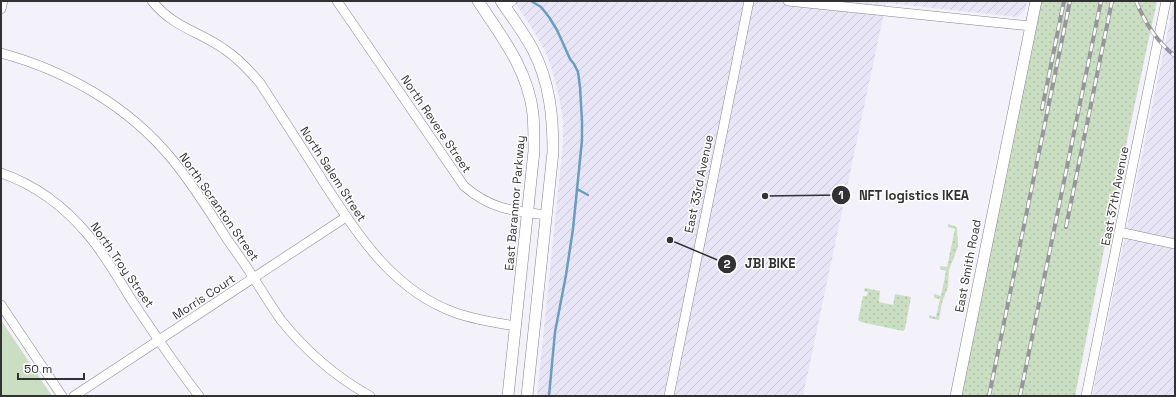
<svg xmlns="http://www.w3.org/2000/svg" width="1176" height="397" viewBox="0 0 1176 397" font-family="'Space Grotesk',sans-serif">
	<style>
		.industrial { fill: url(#industrial-furrows) }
		.grass { fill: url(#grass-dots) }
		.park { fill: #cadfc2 }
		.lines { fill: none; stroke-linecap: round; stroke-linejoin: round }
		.stream { stroke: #689ebe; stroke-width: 2.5 }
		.minor-casing { stroke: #86858c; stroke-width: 10 }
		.tertiary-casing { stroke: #86858c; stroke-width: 12 }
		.minor { stroke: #fff; stroke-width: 9 }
		.tertiary { stroke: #fff; stroke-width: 11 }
		.rail-casing { stroke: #97969d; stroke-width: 4 }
		.rail { stroke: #fff; stroke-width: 2.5; stroke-dasharray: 8; stroke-linecap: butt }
		.labels { text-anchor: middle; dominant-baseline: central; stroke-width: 3; stroke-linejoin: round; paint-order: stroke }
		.street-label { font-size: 12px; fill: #323134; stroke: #fff }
		.leader { fill: none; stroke: #323134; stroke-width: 1.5 }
		.callout-dot { fill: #323134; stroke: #fff; stroke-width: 1.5 }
		.mark-label { font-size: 12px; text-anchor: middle; font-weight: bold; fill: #fff }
		.callout-label { font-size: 13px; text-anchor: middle; font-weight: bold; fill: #323134; stroke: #fff; stroke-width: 3; stroke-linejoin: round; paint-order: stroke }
	</style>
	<defs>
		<pattern id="industrial-furrows" width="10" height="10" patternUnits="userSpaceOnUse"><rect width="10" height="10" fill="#e8e6f6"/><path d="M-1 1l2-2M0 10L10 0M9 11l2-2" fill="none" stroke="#c7c6d4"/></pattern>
		<pattern id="grass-dots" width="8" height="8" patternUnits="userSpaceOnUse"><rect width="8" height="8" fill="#cadfc2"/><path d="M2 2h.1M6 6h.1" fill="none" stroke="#aec0a7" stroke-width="1.8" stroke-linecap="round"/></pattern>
	</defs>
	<rect width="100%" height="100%" fill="#f3f2fb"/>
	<g class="industrial">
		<path d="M514 1H1027L1025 10 1017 17 886 3 803 396H537L563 143V120L559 97 553 73 546 53 533 30Z"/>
		<path d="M1174 1H1175V396H1092Z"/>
	</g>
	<g class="grass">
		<path d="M1040 1H1157L1108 229 1075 396H959Z"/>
		<path d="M948 224 957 227 958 247 949 270 948 287 942 303 939 320 929 318V315L936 317 940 299 934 298V294L941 296 946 271 940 269V266L947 267 955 229 948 227Z"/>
		<path d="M865 288 880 291 879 302 893 305 895 294 911 297 905 329 903 331 861 322 858 320 863 296H867L868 292 864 291Z"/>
	</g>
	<path class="park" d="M1 320 52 396H1Z"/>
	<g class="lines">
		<g class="stream">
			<path d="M531 1 541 7 549 17 557 30 570 59 574 64 578 72 580 87 582 121V140L573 229 566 275 555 332 549 396"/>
			<path d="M577 189 588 195"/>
		</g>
		<defs>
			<g id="minor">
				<path d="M152 1C173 27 198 31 224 49 238 58 249 70 260 83 282 117 304 151 326 186 360 238 394 291 456 313 476 320 496 323 516 326"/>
				<path d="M337 1 464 186C490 209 513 211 547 215"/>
				<path d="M788 1 1031 26"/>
				<path d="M505 6 512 1"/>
				<path d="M1 9 3 1"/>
				<path d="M1 53C65 70 128 106 171 158 192 183 210 212 227 239 236 252 245 264 253 277 262 291 271 306 281 320 305 350 336 377 370 396"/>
				<path d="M1 173C36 185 66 208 89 236 105 255 118 278 131 299 153 332 175 365 199 396"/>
				<path d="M1119 232 1175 244"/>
				<path d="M1 305 62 396"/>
				<path d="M74 396 346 217"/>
				<path d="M669 396 749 1"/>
				<path d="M1086 396 1166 1"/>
			</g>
			<g id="tertiary">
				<path d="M478 1C502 37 528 70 533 114 534 126 534 139 534 151L508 396"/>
				<path d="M501 1C512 17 524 33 533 50 550 83 553 117 553 152L527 396"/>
				<path d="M956 396 1036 1"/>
			</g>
		</defs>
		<use href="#minor" class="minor-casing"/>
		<use href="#tertiary" class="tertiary-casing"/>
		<use href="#minor" class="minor"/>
		<use href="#tertiary" class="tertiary"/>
		<defs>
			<g id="rail">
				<path d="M1136 1C1145 23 1156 41 1175 56"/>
				<path d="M1042 109 1064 1"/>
				<path d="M1066 227 1112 1"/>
				<path d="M989 396 1070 1"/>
				<path d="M1020 396 1101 1"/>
			</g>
		</defs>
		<use href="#rail" class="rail-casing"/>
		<use href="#rail" class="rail"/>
	</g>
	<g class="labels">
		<g class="street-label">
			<text transform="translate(436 124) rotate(56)">North Revere Street</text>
			<text transform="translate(333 174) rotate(57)">North Salem Street</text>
			<text transform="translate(699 184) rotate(-78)">East 33rd Avenue</text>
			<text transform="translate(1115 196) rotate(-79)">East 37th Avenue</text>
			<text transform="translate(515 203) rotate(-85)">East Baranmor Parkway</text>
			<text transform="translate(219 207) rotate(55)">North Scranton Street</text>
			<text transform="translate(122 265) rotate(55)">North Troy Street</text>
			<text transform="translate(968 266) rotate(-79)">East Smith Road</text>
			<text transform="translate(204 297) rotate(-33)">Morris Court</text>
		</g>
	</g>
	<path class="leader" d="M765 196L841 195M670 240L727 264"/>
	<g class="callout-dot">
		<circle cx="765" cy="196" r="4"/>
		<circle cx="670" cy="240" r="4"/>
		<circle cx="841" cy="195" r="10"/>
		<circle cx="727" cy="264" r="10"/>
	</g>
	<g class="mark-label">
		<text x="841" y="199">1</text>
		<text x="727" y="268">2</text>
	</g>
	<g class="callout-label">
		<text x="914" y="200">NFT logistics IKEA</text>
		<text x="770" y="268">JBI BIKE</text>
	</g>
	<rect width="1176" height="397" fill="none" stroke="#323134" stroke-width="4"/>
	<path d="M18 373v6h66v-6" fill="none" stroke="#323134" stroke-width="2"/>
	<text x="24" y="373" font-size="12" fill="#323134" stroke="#ffffff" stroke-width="3" paint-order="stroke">50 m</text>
</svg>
